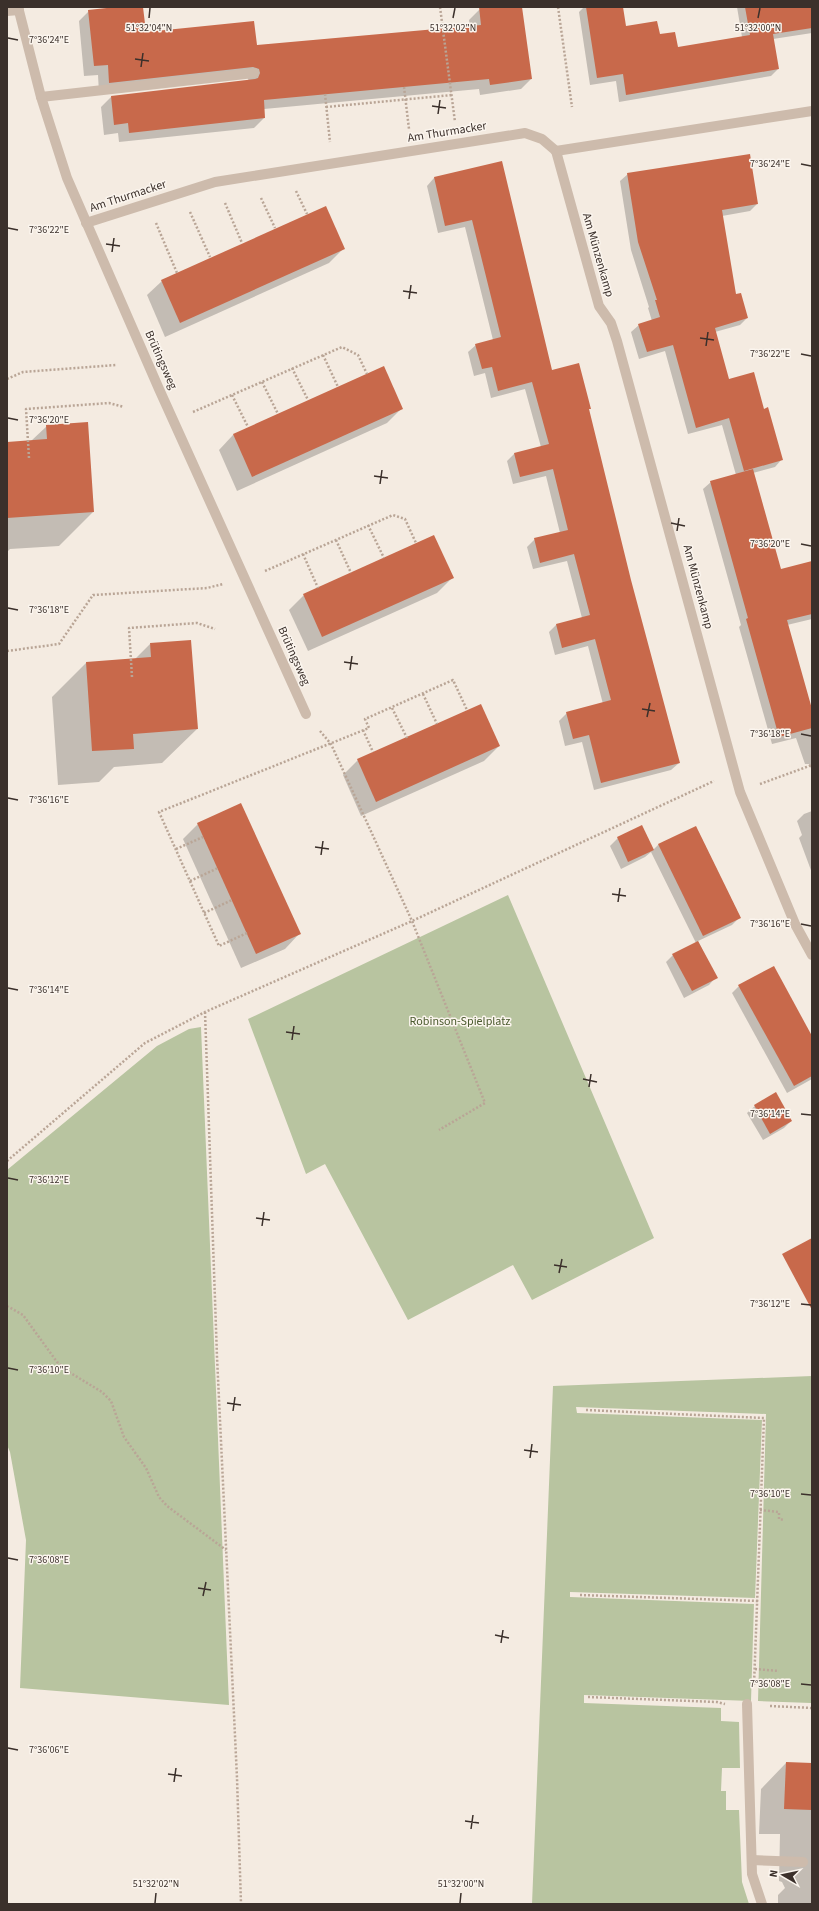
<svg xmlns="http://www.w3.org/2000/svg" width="819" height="1911" viewBox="0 0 819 1911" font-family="'Source Sans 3',sans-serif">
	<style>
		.green { fill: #b8c4a0 }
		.shadow { fill: #0003 }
		.building { fill: #c8694b }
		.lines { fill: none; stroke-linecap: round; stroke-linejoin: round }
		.path { stroke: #b9a596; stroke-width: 2.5; stroke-dasharray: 2 2; stroke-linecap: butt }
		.service { stroke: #cdbbac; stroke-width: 10 }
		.minor { stroke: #cdbbac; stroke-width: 10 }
		.ticks { fill: none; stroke: #3b302b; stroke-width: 1.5 }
		.labels { text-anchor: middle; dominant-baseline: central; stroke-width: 3; stroke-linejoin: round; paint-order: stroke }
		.street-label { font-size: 12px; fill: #3b302b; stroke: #fbf5ee }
		.park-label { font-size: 12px; fill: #4a5a2e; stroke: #fbf5ee }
		.ticks-label { font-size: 10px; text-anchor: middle; fill: #3b302b; stroke: #fbf5ee; stroke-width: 3; stroke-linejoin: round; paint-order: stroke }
	</style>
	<rect width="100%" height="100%" fill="#f4ebe1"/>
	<g class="green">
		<path d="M508 895 654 1238 532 1300 513 1265 408 1320 325 1164 306 1174 248 1019Z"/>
		<path d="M201 1027 229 1705 20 1688 26 1540 10 1452 7 1445V1170L157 1046 189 1029Z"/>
		<path d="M812 1376V1763L811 1703 758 1701 766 1414 576 1407 577 1413 762 1420 755 1598 570 1592V1597L754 1604 751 1701 584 1695V1703L721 1708V1721L739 1722 740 1768H722L721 1791H726V1810H739L742 1882 749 1904H532L553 1386Z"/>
	</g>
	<g class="shadow">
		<path d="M125 7H142L145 33 256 46 470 27 469 20 479 10 498 7H521L531 79 521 89 480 95 479 89 264 109V118L254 128 119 142 118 133 104 135 101 107 111 97 249 81 247 77 99 93 98 75 84 76 79 21 89 11Z"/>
		<path d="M584 7H622L625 27 659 36 677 48 742 37 737 7H812V33L773 39 778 69 771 76 619 102 616 81 590 85 579 12Z"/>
		<path d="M501 162 551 371 588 410 630 580 679 763 671 770 594 790 582 742 565 746 559 721 567 713 603 704 588 646 555 655 549 632 556 625 582 618 567 561 533 569 527 547 535 539 560 533 546 476 513 484 507 461 514 454 541 447 525 389 491 398 485 373 474 376 468 352 476 345 493 340 465 227 438 233 427 186 434 178Z"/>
		<path d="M628 174 757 204 750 211 722 216 735 296 747 318 740 325 715 332 728 380 763 410 782 459 775 467 753 473 780 570 812 562V619L787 625 812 713V771L809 764H805L796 738 772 744 739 627 741 625 703 489 711 482 736 475 722 425 688 434 665 351 639 359 631 332 639 325 652 321 648 308 649 307 631 250 620 181Z"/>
		<path d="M344 248 329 263 165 337 147 295 162 281Z"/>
		<path d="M402 408 387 423 237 491 219 450 233 435Z"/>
		<path d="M47 426 93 512 59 546 10 549 7 552V443L31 441Z"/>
		<path d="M452 578 437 593 308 651 289 610 304 595Z"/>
		<path d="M150 644 197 729 162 763 114 767 99 782 58 785 52 697 86 663 135 659Z"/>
		<path d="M499 746 484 761 361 816 343 775 358 760Z"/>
		<path d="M812 811V873L799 838 802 835 797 821 804 814Z"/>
		<path d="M198 824 299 934 285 949 241 968 183 839Z"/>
		<path d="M642 827 653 850 658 845 696 827 740 917 732 925 698 941 716 977 709 985 684 998 666 962 673 955 696 943 651 852 645 857 621 869 610 846 618 838Z"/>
		<path d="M739 986 812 1038V1079L787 1093 732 993Z"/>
		<path d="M755 1106 791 1121 784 1128 763 1140 747 1113Z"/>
		<path d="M786 1763 812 1764V1904H778V1895L785 1888 782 1882 779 1881 780 1834H759L761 1789Z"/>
	</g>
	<g class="building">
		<path d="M116 7H143L146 32 254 21 257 45 481 25 479 7H522L532 79 490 85 489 79 264 100 265 118 129 133 128 123 114 125 111 96 255 79 258 78 260 73 259 69 253 67 109 83 108 65 94 66 88 10Z"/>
		<path d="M586 7H623L626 26 657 21 660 34 675 32 678 47 750 35 745 7H812V28L773 34 779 69 626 95 623 74 597 78Z"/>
		<path d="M750 154 758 204 722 210 736 294 741 293 748 318 715 328 729 379 754 372 764 409 768 407 783 460 744 471 729 418 696 428 673 345 647 352 638 324 660 317 655 300H657L638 242 627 173Z"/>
		<path d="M502 161 552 370 579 363 591 409H589L631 580 680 763 601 783 589 735 573 739 566 712 611 700 595 639 562 648 556 624 590 615 574 554 540 563 534 538 568 530 553 469 520 477 514 453 549 444 532 382 498 391 492 367 482 369 475 344 501 337 472 220 445 226 434 177Z"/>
		<path d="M326 206 345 249 180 323 161 280Z"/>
		<path d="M384 366 403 409 252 477 233 434Z"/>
		<path d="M88 422 94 512 7 518V442L47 439 46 425Z"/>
		<path d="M753 469 781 569 812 561V614L787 620 812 709V728L779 737 746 619 748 618 710 481Z"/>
		<path d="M434 535 454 578 322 637 303 594Z"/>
		<path d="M191 640 198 729 133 734 134 749 92 751 86 662 151 657 150 643Z"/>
		<path d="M481 704 500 746 376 802 357 759Z"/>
		<path d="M241 803 301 934 256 954 197 823Z"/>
		<path d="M642 825 654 850 628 862 617 837Z"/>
		<path d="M696 826 741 918 703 936 658 844Z"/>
		<path d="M698 941 718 978 692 991 672 954Z"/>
		<path d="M774 966 812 1036V1076L794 1086 738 985Z"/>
		<path d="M776 1092 792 1121 770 1134 754 1105Z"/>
		<path d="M812 1238V1310L782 1254Z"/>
		<path d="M786 1762 812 1763V1810L784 1809Z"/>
	</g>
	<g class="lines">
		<g class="path">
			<path d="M440 7 455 122"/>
			<path d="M558 7 572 107"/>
			<path d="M404 87 409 129"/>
			<path d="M325 94 330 142"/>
			<path d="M326 107 452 95"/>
			<path d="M296 191 307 214"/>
			<path d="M261 198 275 228"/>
			<path d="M225 203 242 243"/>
			<path d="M190 212 210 257"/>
			<path d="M156 223 177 273"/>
			<path d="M323 355 338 387"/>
			<path d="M292 368 308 400"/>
			<path d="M7 379 23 372 116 365"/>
			<path d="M262 382 278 414"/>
			<path d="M232 395 248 427"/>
			<path d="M193 412 342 347 358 355 367 374"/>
			<path d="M29 458 26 409 109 403 124 407"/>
			<path d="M368 525 384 558"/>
			<path d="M336 540 351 573"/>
			<path d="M303 554 318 588"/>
			<path d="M265 571 393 515 405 519 416 543"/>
			<path d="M7 651 59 644 93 595 207 588 223 584"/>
			<path d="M132 677 129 628 197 623 215 629"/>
			<path d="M423 694 437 724"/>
			<path d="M392 708 407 738"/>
			<path d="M363 730 373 752"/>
			<path d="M320 731 331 744 412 921 485 1103 439 1130"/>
			<path d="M760 784 812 765"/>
			<path d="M176 849 203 837"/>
			<path d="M190 881 218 868"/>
			<path d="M204 913 232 900"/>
			<path d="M247 933 219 946 159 812 369 728 365 719 453 680 467 710"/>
			<path d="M205 1012 217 1357 237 1778 241 1904"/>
			<path d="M7 1161 145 1043 205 1012 412 921 714 781"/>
			<path d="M7 1306 23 1315 57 1362 69 1372 102 1392 111 1401 124 1437 146 1468 159 1497 167 1506 226 1550"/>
			<path d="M586 1410 764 1418 754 1685"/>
			<path d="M760 1510 779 1512V1519L784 1520"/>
			<path d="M580 1595 758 1601"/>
			<path d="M755 1669 779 1671"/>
			<path d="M588 1697 717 1702 725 1704"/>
			<path d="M770 1706 812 1708"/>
		</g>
		<g class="service">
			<path d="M7 11 19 10"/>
			<path d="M41 97 254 73"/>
			<path d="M747 1704 752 1874 762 1904"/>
			<path d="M752 1860 803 1862"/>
		</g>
		<g class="minor">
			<path d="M18 7 41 97 67 178 159 389 306 714"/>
			<path d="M556 151 599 306 611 323 617 341 740 792 795 924 812 955"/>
			<path d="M556 151 812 111"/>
			<path d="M86 223 215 182 525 133 542 139 556 151"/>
		</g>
	</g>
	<path class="ticks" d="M149 18 150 8M453 18 455 8M758 18 760 8M8 38 18 40M135 59 149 61M141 67 143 53M432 106 446 108M438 114 440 100M801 164 811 166M8 228 18 230M106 244 120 246M112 252 114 238M403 291 417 293M409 299 411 285M700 338 714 340M706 346 708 332M801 354 811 356M8 418 18 420M374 476 388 478M380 484 382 470M671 523 685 526M677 531 679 518M801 544 811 546M8 608 18 610M344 662 358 664M350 670 352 656M642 709 655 711M647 717 650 703M801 734 811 736M8 798 18 800M315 847 329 849M321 855 323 841M612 894 626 896M618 902 620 888M801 924 811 926M8 988 18 990M286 1032 300 1034M292 1040 294 1026M583 1079 597 1082M589 1087 591 1074M801 1114 811 1115M8 1178 18 1180M256 1218 270 1220M262 1226 264 1212M554 1265 567 1267M559 1273 562 1259M801 1304 811 1305M8 1368 18 1370M227 1403 241 1405M233 1411 235 1397M524 1450 538 1452M530 1458 532 1444M801 1494 811 1495M8 1558 18 1560M198 1588 211 1590M203 1596 206 1582M495 1635 509 1638M501 1643 503 1630M801 1684 811 1685M8 1748 18 1750M168 1774 182 1776M174 1782 176 1768M465 1821 479 1823M471 1829 473 1815M155 1903 156 1893M460 1903 461 1893"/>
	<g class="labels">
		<g class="street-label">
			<text transform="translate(447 132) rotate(-9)">Am Thurmacker</text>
			<text transform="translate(128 196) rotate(-18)">Am Thurmacker</text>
			<text transform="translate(598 255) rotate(74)">Am Münzenkamp</text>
			<text transform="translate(161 360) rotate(66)">Brütingsweg</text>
			<text transform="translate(698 587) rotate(75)">Am Münzenkamp</text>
			<text transform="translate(294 656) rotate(66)">Brütingsweg</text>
		</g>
		<g class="park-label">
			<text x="460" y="1021">Robinson-Spielplatz</text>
		</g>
	</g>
	<g class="ticks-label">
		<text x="149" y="31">51°32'04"N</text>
		<text x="453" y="31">51°32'02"N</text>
		<text x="758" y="31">51°32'00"N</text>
		<text x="49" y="43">7°36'24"E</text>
		<text x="770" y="167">7°36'24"E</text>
		<text x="49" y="233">7°36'22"E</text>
		<text x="770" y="357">7°36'22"E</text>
		<text x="49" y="423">7°36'20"E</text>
		<text x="770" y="547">7°36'20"E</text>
		<text x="49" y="613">7°36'18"E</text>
		<text x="770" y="737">7°36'18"E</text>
		<text x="49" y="803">7°36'16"E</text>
		<text x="770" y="927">7°36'16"E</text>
		<text x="49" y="993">7°36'14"E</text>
		<text x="770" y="1117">7°36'14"E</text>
		<text x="49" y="1183">7°36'12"E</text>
		<text x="770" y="1307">7°36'12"E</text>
		<text x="49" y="1373">7°36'10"E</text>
		<text x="770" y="1497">7°36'10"E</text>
		<text x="49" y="1563">7°36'08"E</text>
		<text x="770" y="1687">7°36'08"E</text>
		<text x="49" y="1753">7°36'06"E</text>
		<text x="156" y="1887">51°32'02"N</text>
		<text x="461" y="1887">51°32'00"N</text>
	</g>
	<rect width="819" height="1911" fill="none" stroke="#3b302b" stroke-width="16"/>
	<g transform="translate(783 1875) rotate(279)" stroke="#fbf5ee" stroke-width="3" paint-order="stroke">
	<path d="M0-3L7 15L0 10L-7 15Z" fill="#3b302b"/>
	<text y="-6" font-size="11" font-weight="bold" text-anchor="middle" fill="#3b302b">N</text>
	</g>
</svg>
